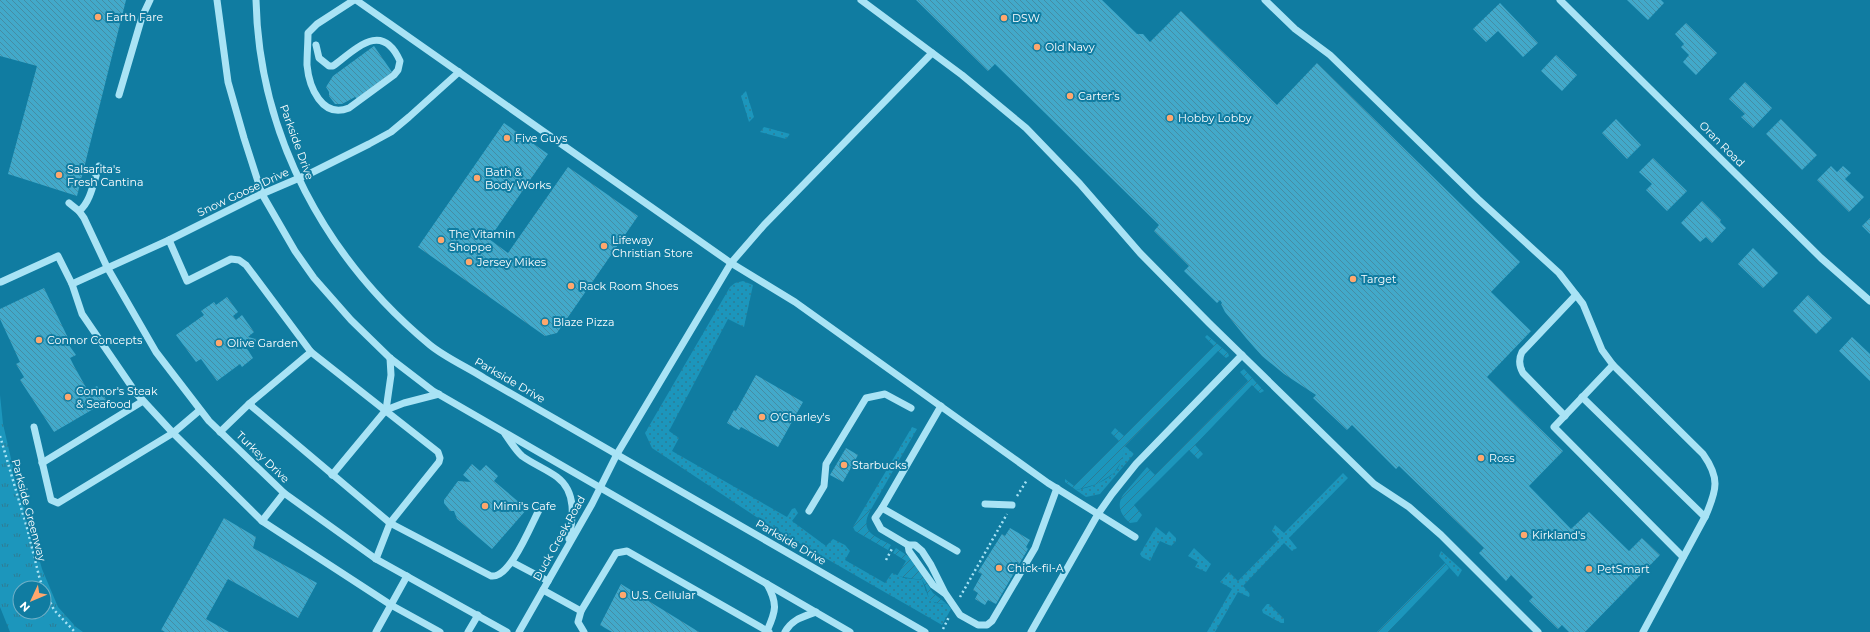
<svg xmlns="http://www.w3.org/2000/svg" width="1870" height="632" viewBox="0 0 1870 632" font-family="Montserrat,sans-serif">
	<style>
		.grass { fill: url(#grass-dots) }
		.park { fill: url(#park-tufts); fill-rule: evenodd }
		.garden { fill: url(#garden-furrows) }
		.building { fill: url(#building-back-hatch) }
		.lines { fill: none; stroke-linecap: round; stroke-linejoin: round }
		.path { stroke: #a9e3f5; stroke-width: 2.5; stroke-dasharray: 2 3; stroke-linecap: butt }
		.minor { stroke: #a9e3f5; stroke-width: 7 }
		.poi-dot { fill: #ffa76d; stroke: #107ca1; stroke-width: 1.5 }
		.labels { text-anchor: middle; dominant-baseline: central; stroke-width: 4; stroke-linejoin: round; paint-order: stroke }
		.poi-label { font-size: 11px; fill: #fff; stroke: #107ca1; text-anchor: start }
		.street-label { font-size: 11px; fill: #fff; stroke: #107ca1 }
	</style>
	<defs>
		<pattern id="grass-dots" width="8" height="8" patternUnits="userSpaceOnUse"><rect width="8" height="8" fill="#1c96bc"/><path d="M2 2h.1M6 6h.1" fill="none" stroke="#2d7c95" stroke-width="1.8" stroke-linecap="round"/></pattern>
		<pattern id="park-tufts" width="24" height="20" patternUnits="userSpaceOnUse"><rect width="24" height="20" fill="#1c96bc"/><path d="M3 7l-1-3M5 7V3M7 7l1-3M15 17l-1-3M17 17v-4M19 17l1-3" fill="none" stroke="#2d7c95"/></pattern>
		<pattern id="garden-furrows" width="10" height="10" patternUnits="userSpaceOnUse"><rect width="10" height="10" fill="#1c96bc"/><path d="M-1 1l2-2M0 10L10 0M9 11l2-2" fill="none" stroke="#2d7c95"/></pattern>
		<pattern id="building-back-hatch" width="6" height="6" patternUnits="userSpaceOnUse"><rect width="6" height="6" fill="#42a9ca"/><path d="M-1 5l2 2M0 0l6 6M5-1l2 2" fill="none" stroke="#458da4"/></pattern>
	</defs>
	<rect width="100%" height="100%" fill="#107ca1"/>
	<g class="grass">
		<path d="M746 91 754 117 749 122 741 96Z"/>
		<path d="M764 127 790 134 786 139 760 132Z"/>
		<path d="M743 281 753 285 744 327 728 319 669 431 679 438 672 451 787 517 792 509 795 508 798 513 792 521 826 546 833 539 845 545 850 551 845 560 885 583 892 573 904 578 922 580 928 596 935 603 947 604 951 609 942 625 773 528 652 448 645 433 730 287 735 283Z"/>
		<path d="M912 427 917 429 870 511 863 510Z"/>
		<path d="M1125 446 1134 454 1100 494 1086 497 1076 490C1090 488 1110 480 1118 468 1122 461 1122 453 1125 446Z"/>
		<path d="M1343 473 1348 478 1289 538 1297 548 1292 551 1284 543 1243 586 1250 594 1249 597 1238 592 1215 632H1207L1232 589 1220 582 1229 572 1238 581 1279 539 1272 531 1275 525 1284 533Z"/>
		<path d="M1156 527 1166 535 1169 531 1176 538V541L1171 546 1160 541 1150 561 1142 557 1140 554Z"/>
		<path d="M1194 548 1211 564 1206 572 1195 567 1198 562 1188 556Z"/>
		<path d="M1441 551 1462 570 1458 577 1439 556Z"/>
		<path d="M1267 604H1269L1284 619V623H1281L1263 613 1262 610Z"/>
	</g>
	<path class="park" d="M0 395 3 424 12 463 42 569 58 607 76 627 83 632H10L0 607ZM20 588H44V612H20Z"/>
	<g class="garden">
		<path d="M1207 335 1228 353 1229 356 1226 358 1218 351 1125 446 1121 462 1114 473 1097 484 1076 490 1065 482V479L1074 486 1119 441 1111 433 1115 428 1124 436 1214 346 1205 337Z"/>
		<path d="M1244 369 1264 391 1260 393 1252 385 1195 445 1203 454 1198 459 1189 450 1134 505 1142 515 1137 522 1130 523C1121 515 1116 506 1123 495L1147 467 1155 475 1248 381 1240 372Z"/>
		<path d="M863 510 870 511C859 532 875 536 891 545L888 550 855 531 853 527Z"/>
		<path d="M896 548 911 558 933 593 947 604C921 602 933 596 922 580L897 576 906 561 893 553Z"/>
		<path d="M1445 563 1449 568 1388 632H1377Z"/>
	</g>
	<g class="building">
		<path d="M0 0H126L77 196 8 174 37 66 0 56Z"/>
		<path d="M916 0H1102L1137 34H1143L1150 42 1181 11 1277 105 1317 63 1520 262 1491 292 1531 331 1487 377 1563 451 1529 486 1571 529 1589 512 1629 551 1642 538 1660 555 1585 632H1569L1562 625 1558 629 1529 601 1533 597 1511 575 1506 581 1479 553 1484 548 1399 466 1396 469 1352 425 1347 430 1313 398 1316 395 1284 374 1262 356 1246 338 1225 312 1221 304 1222 303 1220 300 1217 303 1184 271 1189 266 1154 231 1159 225 995 64 988 71Z"/>
		<path d="M1627 0H1661L1664 3 1648 20Z"/>
		<path d="M1500 3 1538 43 1523 57 1498 31 1486 42 1473 29Z"/>
		<path d="M1686 23 1717 53 1696 75 1683 62 1689 55 1681 47 1684 44 1675 34Z"/>
		<path d="M374 46 392 72 357 99 355 97 342 104H335L329 96V92L326 87 333 76Z"/>
		<path d="M1556 55 1577 75 1562 91 1541 71Z"/>
		<path d="M1745 82 1772 108 1753 128 1741 117 1745 114 1729 99Z"/>
		<path d="M1616 119 1641 145 1627 159 1602 133Z"/>
		<path d="M1781 119 1817 155 1802 170 1766 134Z"/>
		<path d="M504 123 548 154 489 239 508 253 568 167 638 216 557 333 545 336 418 247Z"/>
		<path d="M1653 158 1687 191 1667 211 1646 190 1652 184 1639 172Z"/>
		<path d="M1831 166 1837 172 1843 166 1851 173 1845 179 1864 197 1849 212 1817 180Z"/>
		<path d="M1702 201 1721 220 1720 222 1726 228 1712 243 1706 237 1700 242 1681 223Z"/>
		<path d="M1870 218V234L1862 226Z"/>
		<path d="M1753 248 1778 273 1763 288 1738 264Z"/>
		<path d="M44 288 69 340 66 341 76 355 70 358 74 366 88 391 97 386 107 401 54 432 20 380 24 377 16 364 20 362 0 319V309Z"/>
		<path d="M1808 295 1832 318 1816 334 1793 311Z"/>
		<path d="M227 297 238 312 233 316 236 320 242 315 254 332 248 337 256 339 254 349 246 347 253 358 242 367 240 364 217 381 201 359 196 362 176 335 204 315 201 311 214 302 216 305Z"/>
		<path d="M1852 337 1870 354V381L1839 351Z"/>
		<path d="M756 375 803 402 778 447 741 427 739 430 727 423 734 410 736 411Z"/>
		<path d="M846 448 858 455 843 482 830 475Z"/>
		<path d="M472 464 480 471 486 465 498 476 494 481 527 509 492 549 457 519 454 511H450L444 503V500L458 481 471 482 463 475Z"/>
		<path d="M224 518 256 537 253 548 317 583 298 618 228 579 206 619 229 632H165L161 630Z"/>
		<path d="M1010 528 1030 540 1026 547 1028 549 996 604 988 600 985 605 975 599 978 593 973 590 982 574 978 572 1002 534 1005 536Z"/>
		<path d="M621 584 699 632H612L600 625Z"/>
	</g>
	<g class="lines">
		<g class="path">
			<path d="M0 436 27 528 40 580 44 588"/>
			<path d="M1017 496 1027 480"/>
			<path d="M886 560 893 547"/>
			<path d="M44 589 54 610 75 632"/>
			<path d="M960 597 1007 514"/>
			<path d="M943 629 949 617"/>
		</g>
		<g class="minor">
			<path d="M217 0 228 82 244 138 262 194 295 251 314 278 351 320 390 358 433 391 850 632"/>
			<path d="M256 0C259 136 326 259 430 345 446 358 467 367 484 378L925 632"/>
			<path d="M356 0 731 263 795 302 1048 483 1135 537"/>
			<path d="M861 0 962 75 1026 128 1080 184 1140 253 1209 323 1374 484 1409 507 1441 535 1538 632"/>
			<path d="M1265 0 1295 29 1330 55 1478 199 1559 273 1583 304 1602 350 1613 365 1703 454C1720 478 1717 489 1706 515L1643 632"/>
			<path d="M1560 0 1821 258 1870 301"/>
			<path d="M316 45 319 58 329 66H333C357 48 382 21 400 61L398 70 394 75 349 108C322 119 309 87 307 65 307 54 308 43 308 33L317 24 354 0"/>
			<path d="M119 95 142 17 150 0"/>
			<path d="M99 166C94 180 91 202 79 211L84 218 107 267 156 352 209 421 284 493 376 559 507 632"/>
			<path d="M69 203 79 211"/>
			<path d="M169 240 187 281 231 259 239 260 246 265 311 352 438 452 440 458 439 462 390 523 376 559"/>
			<path d="M1 282 58 256 72 284"/>
			<path d="M1613 365 1554 427 1683 557"/>
			<path d="M1582 397 1705 517"/>
			<path d="M249 404 311 352"/>
			<path d="M941 406 882 508 875 518 881 529 908 545H915L922 551 931 565 945 593 960 615 978 625H987L992 621 1035 548 1057 488"/>
			<path d="M200 410 173 433 136 393 82 314 72 284 169 240 255 197 311 173 369 144 391 132 409 117 459 72"/>
			<path d="M386 410 391 375 390 358"/>
			<path d="M1565 416 1523 373C1519 366 1518 360 1522 352L1576 295"/>
			<path d="M34 427 51 500 58 503 173 433 262 521 391 605 440 632"/>
			<path d="M220 432 249 404 390 523 491 576C510 579 531 525 539 510"/>
			<path d="M505 434C510 441 516 451 522 456 533 464 546 469 557 477 577 492 573 518 569 539"/>
			<path d="M42 463 143 401"/>
			<path d="M332 475 386 410 404 403 439 394"/>
			<path d="M985 504 1012 505"/>
			<path d="M882 508 957 551"/>
			<path d="M809 511 824 486 826 464 866 398 885 394 911 408"/>
			<path d="M262 521 284 493"/>
			<path d="M908 545 909 551 933 585 944 593"/>
			<path d="M512 562 548 581"/>
			<path d="M543 590 581 611 616 553 627 551 769 632"/>
			<path d="M581 611 578 622 584 632"/>
			<path d="M767 631C776 611 778 604 767 584"/>
			<path d="M376 632 407 576"/>
			<path d="M468 632 478 615"/>
			<path d="M519 632 592 504 617 454 731 263 764 225 932 53"/>
			<path d="M785 632C792 619 803 617 816 612"/>
			<path d="M1031 632 1098 514 1112 494 1136 464 1242 355"/>
		</g>
	</g>
	<g class="poi-dot">
		<circle cx="98" cy="17" r="4"/>
		<circle cx="1004" cy="18" r="4"/>
		<circle cx="1037" cy="47" r="4"/>
		<circle cx="1070" cy="96" r="4"/>
		<circle cx="1170" cy="118" r="4"/>
		<circle cx="507" cy="138" r="4"/>
		<circle cx="59" cy="175" r="4"/>
		<circle cx="477" cy="178" r="4"/>
		<circle cx="441" cy="240" r="4"/>
		<circle cx="604" cy="246" r="4"/>
		<circle cx="469" cy="262" r="4"/>
		<circle cx="1353" cy="279" r="4"/>
		<circle cx="571" cy="286" r="4"/>
		<circle cx="545" cy="322" r="4"/>
		<circle cx="39" cy="340" r="4"/>
		<circle cx="219" cy="343" r="4"/>
		<circle cx="68" cy="397" r="4"/>
		<circle cx="762" cy="417" r="4"/>
		<circle cx="1481" cy="458" r="4"/>
		<circle cx="844" cy="465" r="4"/>
		<circle cx="485" cy="506" r="4"/>
		<circle cx="1524" cy="535" r="4"/>
		<circle cx="999" cy="568" r="4"/>
		<circle cx="1589" cy="569" r="4"/>
		<circle cx="623" cy="595" r="4"/>
	</g>
	<g class="labels">
		<g class="poi-label">
			<text x="106" y="17">Earth Fare</text>
			<text x="1012" y="18">DSW</text>
			<text x="1045" y="47">Old Navy</text>
			<text x="1078" y="96">Carter's</text>
			<text x="1178" y="118">Hobby Lobby</text>
			<text x="515" y="138">Five Guys</text>
			<text x="67" y="169">Salsarita's<tspan x="67" dy="13">Fresh Cantina</tspan></text>
			<text x="485" y="172">Bath &amp;<tspan x="485" dy="13">Body Works</tspan></text>
			<text x="449" y="234">The Vitamin<tspan x="449" dy="13">Shoppe</tspan></text>
			<text x="612" y="240">Lifeway<tspan x="612" dy="13">Christian Store</tspan></text>
			<text x="477" y="262">Jersey Mikes</text>
			<text x="1361" y="279">Target</text>
			<text x="579" y="286">Rack Room Shoes</text>
			<text x="553" y="322">Blaze Pizza</text>
			<text x="47" y="340">Connor Concepts</text>
			<text x="227" y="343">Olive Garden</text>
			<text x="76" y="391">Connor's Steak<tspan x="76" dy="13">&amp; Seafood</tspan></text>
			<text x="770" y="417">O'Charley's</text>
			<text x="1489" y="458">Ross</text>
			<text x="852" y="465">Starbucks</text>
			<text x="493" y="506">Mimi's Cafe</text>
			<text x="1532" y="535">Kirkland's</text>
			<text x="1007" y="568">Chick-fil-A</text>
			<text x="1597" y="569">PetSmart</text>
			<text x="631" y="595">U.S. Cellular</text>
		</g>
		<g class="street-label">
			<text transform="translate(297 142) rotate(70)">Parkside Drive</text>
			<text transform="translate(1722 144) rotate(45)">Oran Road</text>
			<text transform="translate(243 192) rotate(-25)">Snow Goose Drive</text>
			<text transform="translate(510 380) rotate(30)">Parkside Drive</text>
			<text transform="translate(263 457) rotate(44)">Turkey Drive</text>
			<text transform="translate(29 510) rotate(75)">Parkside Greenway</text>
			<text transform="translate(559 538) rotate(-61)">Duck Creek Road</text>
			<text transform="translate(791 542) rotate(30)">Parkside Drive</text>
		</g>
	</g>
	<g transform="translate(32 600) rotate(226)"><circle r="19" fill="#107ca1" stroke="#70b0c7"/>
	<path d="M0-3L7 15L0 10L-7 15Z" fill="#ffa76d"/>
	<text y="-6" font-size="11" font-weight="bold" text-anchor="middle" fill="#ffffff">N</text>
	</g>
</svg>
